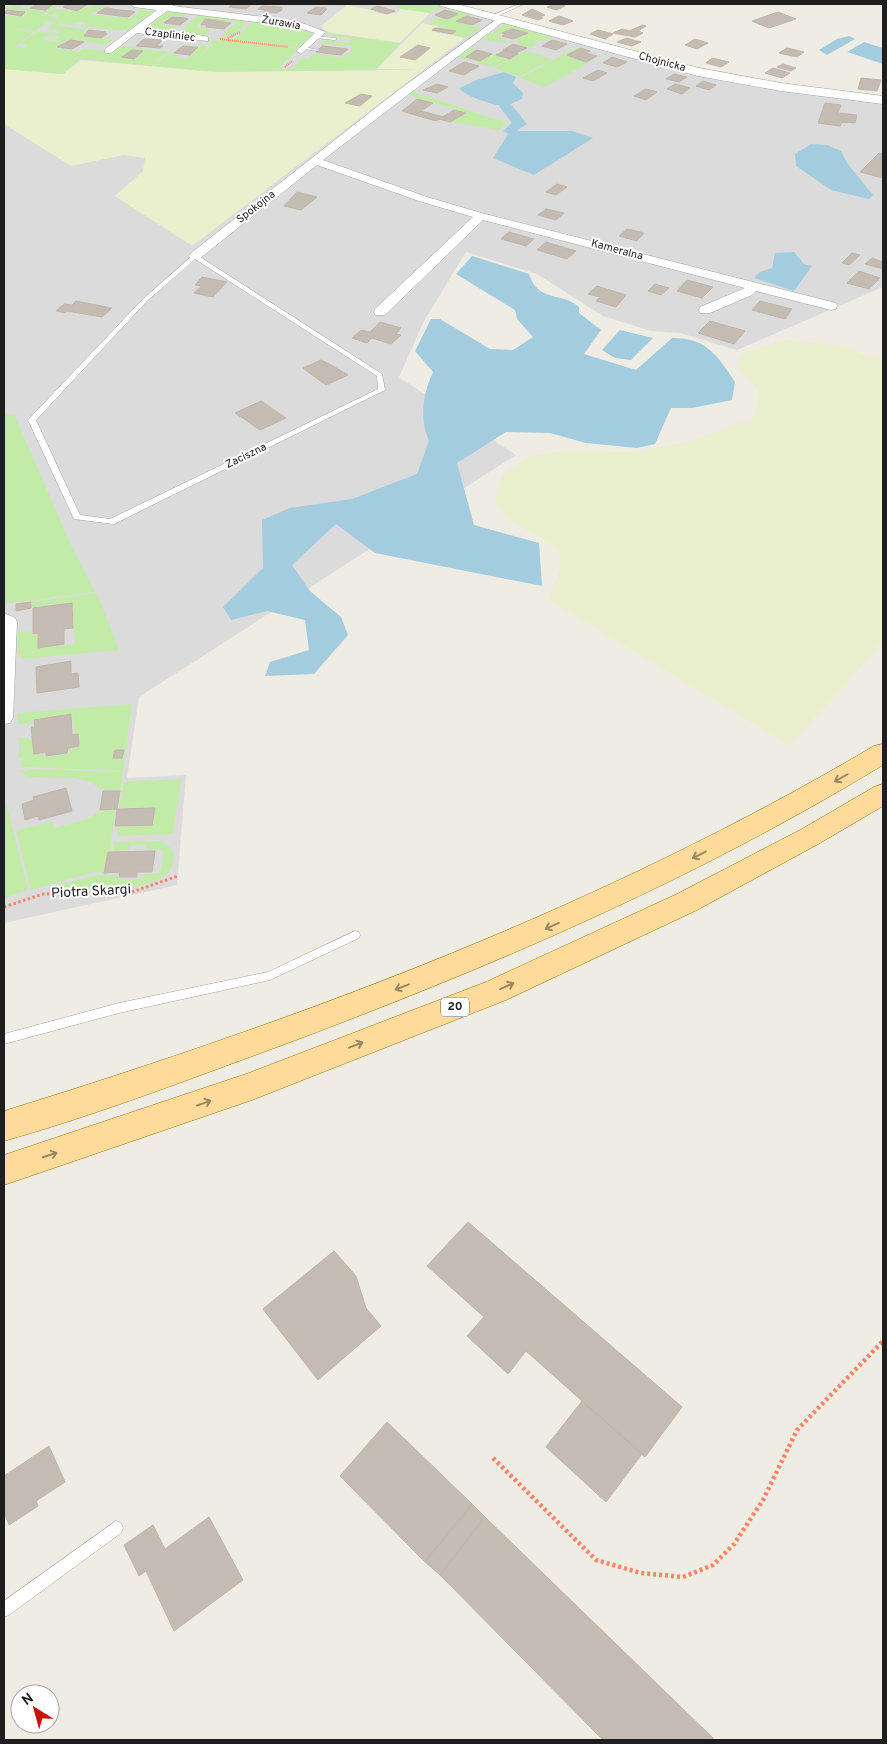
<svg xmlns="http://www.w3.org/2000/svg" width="887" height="1744" viewBox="0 0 887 1744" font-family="Overpass,sans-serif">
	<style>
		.residential { fill: #dcdbdb }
		.farmland { fill: #eaefce }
		.grass { fill: #c3eba8; fill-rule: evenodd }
		.water { fill: #a3ccde }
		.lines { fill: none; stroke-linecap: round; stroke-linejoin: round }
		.canal { fill: #a3ccde; fill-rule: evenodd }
		.building { fill: #c4bcb3; stroke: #c1b4a6 }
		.service-casing { stroke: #a5a5a5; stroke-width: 1 }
		.minor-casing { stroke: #a5a5a5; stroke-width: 1 }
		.tertiary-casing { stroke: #a5a5a5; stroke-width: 1 }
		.primary-casing { stroke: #987200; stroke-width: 1 }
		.path-far2 { stroke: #fe8366; stroke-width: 2; stroke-dasharray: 1 1; stroke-linecap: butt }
		.path-far1 { stroke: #fe8366; stroke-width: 3; stroke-dasharray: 2.5 2.5; stroke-linecap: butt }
		.path { stroke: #fe8366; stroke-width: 4.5; stroke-dasharray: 3 3; stroke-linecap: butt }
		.service { fill: #fff; fill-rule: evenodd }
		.minor { fill: #fff; fill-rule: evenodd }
		.tertiary { fill: #fff; fill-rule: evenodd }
		.primary { fill: #fedb9a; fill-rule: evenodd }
		.oneway { stroke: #998662 }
		.labels { text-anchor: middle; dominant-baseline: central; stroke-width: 4; stroke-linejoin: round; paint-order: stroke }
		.far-street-label { font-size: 11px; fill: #1e1e1e; stroke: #fff }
		.shield { fill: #fff; stroke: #626262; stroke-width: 1 }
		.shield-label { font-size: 12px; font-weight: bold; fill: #1e1e1e }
		.street-label { font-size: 14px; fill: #1e1e1e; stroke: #fff }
	</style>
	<rect width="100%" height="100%" fill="#efece4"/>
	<path class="residential" d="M4 4H433L724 80 883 100V287L737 350 680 333 651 331 603 316 537 274 466 252 424 321 399 377 516 455 139 697 127 778 186 775 177 885 4 923Z"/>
	<g class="farmland">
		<path d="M347 5 375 11 374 12 381 14 396 13 400 9 430 13 400 43 327 32 321 26Z"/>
		<path d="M422 23 438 26 431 31 465 38 192 246 115 196 143 171 145 158 124 155 71 166 4 124V69L63 74 81 60 216 72 415 70 377 69Z"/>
		<path d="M784 340 841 346 883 362V639L847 683 789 745 548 599 562 565 558 550 542 538 509 520 495 503 502 476 527 457 562 451 629 452 683 443 753 419 757 407 758 390 737 366 741 354Z"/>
	</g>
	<g class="grass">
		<path d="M15 4H25L17 10 30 8 46 11 53 4H60L42 15 45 16 53 9H69L67 11C83 13 91 2 107 5L91 14C102 17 117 16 131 18L144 7 155 10 126 32V30L122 29 120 31H124L80 26 85 23 79 22 72 25 59 23 56 25 88 30 82 36 113 40 106 45 71 39 66 42 56 40 59 37 47 36 42 39 63 42 55 48 78 52 84 48 100 50 92 57 101 50 112 52 122 46 168 52 156 62H158L169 53 179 54 176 58 187 59 201 44 208 47 188 66 213 44 204 41 226 40 299 49 279 68 292 69 302 58 308 59 311 54C323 53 345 63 352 50L351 46 331 44 320 45 325 40 349 43 351 39 325 35 327 33 400 43 376 69H425L216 72 80 59 63 74 4 69V17L7 15 21 17 26 13 35 14 16 11V10L4 11V6L9 7ZM54 14 60 15 50 22 54 23 47 29 61 31 58 33 36 32 19 44 28 45 24 48 14 47 34 32 7 28 35 31 55 17 50 16Z"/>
		<path d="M404 4H436L445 6 434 11 436 8 430 13 395 8Z"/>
		<path d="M450 8 471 14 456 22 482 27 466 38 452 35 456 31 437 28 440 25 429 24 436 17 447 19 458 14 446 10Z"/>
		<path d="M172 11 188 13 184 17 172 16 161 24 178 27 171 32 178 33 200 13 244 20 245 24C236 35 227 40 211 38H219L238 21 232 20 230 22 205 19 196 27 210 29 205 37 149 29 146 25 159 17 148 25 153 30 150 26 164 13Z"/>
		<path d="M254 20 280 23 315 34 300 48 231 39 237 37Z"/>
		<path d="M506 23 553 36 543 41 538 40 534 42 538 44 530 48 519 45 515 40 528 33 512 29 496 36 511 43 481 40Z"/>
		<path d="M579 46 580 48 566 55 586 63 609 52 544 87 520 78Z"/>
		<path d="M470 48 477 50 465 57 481 61 494 55 509 59 493 67 458 57Z"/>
		<path d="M526 51 553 59 519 77 494 68Z"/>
		<path d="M411 91 498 120 507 122 499 130 451 122 466 113 406 94Z"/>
		<path d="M14 414 71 545 95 592 4 604V415Z"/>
		<path d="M97 593 119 650 21 659V653L17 654V632L32 631V635L37 634 38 648 75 644 72 602 32 607 31 602Z"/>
		<path d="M132 704 123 771 21 767 23 758H19V738L29 737 30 741 33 740 34 754 44 753 45 757 68 754 69 749 79 747 80 734H74L72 713 34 719 33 723 18 724V713Z"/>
		<path d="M29 769 123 772 120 791 101 789 90 782 74 778 28 777 18 770 27 771Z"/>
		<path d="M181 779 173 834 118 836 117 827 153 825 155 807 119 808 124 782Z"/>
		<path d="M4 794 28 890 4 898Z"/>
		<path d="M115 810 107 873 94 872 31 890 16 830 52 822 54 828 90 818 98 812Z"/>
		<path d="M161 841 172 849C189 899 75 888 47 888L96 875 118 876 119 880 141 879 143 874 160 873 164 850 147 849 146 845 130 846 129 850 113 851 114 842Z"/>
	</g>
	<g class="water">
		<path d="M849 36 855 39 827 55 819 50 837 39Z"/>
		<path d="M864 42 883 48V64L847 52Z"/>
		<path d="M504 72 516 77 513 83 523 93 522 99C516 101 509 106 503 106 493 105 464 96 459 88L477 80Z"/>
		<path d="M510 131H572L593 138 534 175 493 158Z"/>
		<path d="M811 144 827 145 841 151 847 163 873 195 869 199 831 190 796 166 795 154Z"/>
		<path d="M794 252 804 264 812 266 794 291 754 278 760 272 772 268 775 253Z"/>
		<path d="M472 256 529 274C538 303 563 292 579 307V313L601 330 584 354 636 370 672 338C707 338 717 355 735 382L732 400 692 408H671L655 444 637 448 586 443 550 433 506 432 457 463 474 525 539 543 542 586 375 553 336 524 292 565 310 591 341 617 348 635 314 674 265 676 270 662 309 650 305 620 267 611 231 620 223 607 263 568 262 520 290 508 352 499 417 474 429 441C419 418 423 394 433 372L415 351 431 319H440L490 349 513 350 533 337 517 319 515 310 456 274Z"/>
		<path d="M620 330 653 338 631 360 615 358 602 350Z"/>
	</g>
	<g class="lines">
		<path class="canal" d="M505 102 510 103 527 124 510 135 503 131 512 123 499 106Z"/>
	</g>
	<g class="building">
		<path d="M35 4H53L46 10 30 8 37 4Z"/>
		<path d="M68 4H88L77 11 63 7Z"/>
		<path d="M233 4H252L246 9 229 7Z"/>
		<path d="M550 4H557L565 6 556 10 547 7 552 5Z"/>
		<path d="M262 6 282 7V10L276 13 263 12 265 10 258 9Z"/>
		<path d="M377 6 395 11 387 14 371 9Z"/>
		<path d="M316 7 326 8V10L321 15 307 13Z"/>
		<path d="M105 8H108L119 10 112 15 97 13Z"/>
		<path d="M532 9 545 15 539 17 543 18 538 20 522 15Z"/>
		<path d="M7 10 15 11 25 12 21 16 4 13Z"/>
		<path d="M119 10 132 11 135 12 128 17 112 15Z"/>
		<path d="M445 10 458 14 447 19 435 15Z"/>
		<path d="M778 12 796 19 769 28 752 21Z"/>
		<path d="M467 16 482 20 472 25 456 21Z"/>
		<path d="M559 16 573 21 563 25 549 21Z"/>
		<path d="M172 17 185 18 188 19 180 25 164 23Z"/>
		<path d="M205 19 231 23 224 29 206 27 207 25H201Z"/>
		<path d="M643 25 646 26 638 31 643 33 635 37 613 33 622 29 629 31Z"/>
		<path d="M435 28 456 31 452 34 432 30Z"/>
		<path d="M512 29 528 33 513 39 502 36 505 34 502 33Z"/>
		<path d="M89 30 106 32 105 33 107 34 101 38 84 36Z"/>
		<path d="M598 30 613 34 605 39 590 34Z"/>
		<path d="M626 38 641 42 632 46 617 42Z"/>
		<path d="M144 39 163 40 156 46H163L160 48 136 46Z"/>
		<path d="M695 39 708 43 697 49 685 45Z"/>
		<path d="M71 40 84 42 72 49 57 47Z"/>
		<path d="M552 40 567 44 556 50 542 46Z"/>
		<path d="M513 44 527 48 516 53 503 50Z"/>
		<path d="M418 45 430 48 415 60 400 57Z"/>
		<path d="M183 46 193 47H198L190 55 174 53Z"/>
		<path d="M322 46 348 49 341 55 316 52Z"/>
		<path d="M581 48 590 51 586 53 597 56 586 62 567 55Z"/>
		<path d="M787 48 804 52 797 57 779 53Z"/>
		<path d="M132 50 143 51 134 59 122 57Z"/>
		<path d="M477 50 492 54 480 61 466 57Z"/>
		<path d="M505 50 516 53 518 54 510 59 496 55Z"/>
		<path d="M612 57 627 62 617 67 603 63Z"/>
		<path d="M712 58 729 62 721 67 706 63Z"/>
		<path d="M464 62 479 66 464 75 449 71Z"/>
		<path d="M783 64 796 68 791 71 777 67Z"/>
		<path d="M773 68 790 73 782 78 765 73Z"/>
		<path d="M598 70 607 73 593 81 583 78Z"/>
		<path d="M674 74 687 77 679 82 666 79Z"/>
		<path d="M861 78 881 80 877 91 858 89Z"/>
		<path d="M703 81 716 85 709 90 696 86Z"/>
		<path d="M437 84 448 87 437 93 423 90Z"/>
		<path d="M675 84 683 86 690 88 682 94 667 89Z"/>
		<path d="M646 89 657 92 646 100 634 96Z"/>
		<path d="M361 94 372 96 360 106 345 103Z"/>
		<path d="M417 99 433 103 415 115 402 111Z"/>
		<path d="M825 103 841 105 838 113 857 115 855 123 842 122 840 126 818 123Z"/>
		<path d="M454 110 466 113 450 122 439 119Z"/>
		<path d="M421 111 443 117 436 121 415 115Z"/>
		<path d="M879 153 883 154V178L860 172Z"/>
		<path d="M557 184 567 187 556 195 546 192Z"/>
		<path d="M297 192 317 197 301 210 284 206Z"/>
		<path d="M546 209 564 213 556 220 538 215Z"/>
		<path d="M627 229 644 233 637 241 619 236Z"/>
		<path d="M509 232 534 239 526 246 501 239Z"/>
		<path d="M546 242 576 251 567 259 537 250Z"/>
		<path d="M852 253 860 255 849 265 842 263Z"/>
		<path d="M872 258 883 262V269L865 264Z"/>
		<path d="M859 271 880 278 869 289 847 283Z"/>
		<path d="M202 277 227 282 213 297 194 293 202 286 195 285Z"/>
		<path d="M687 280 713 287 702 298 677 291Z"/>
		<path d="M655 284 658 285 669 288 661 295 648 291Z"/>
		<path d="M597 286 626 295 616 307 596 301 600 297 588 294Z"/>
		<path d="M76 301 112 308 102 317 67 311 65 313 56 311 64 304 72 305Z"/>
		<path d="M760 301 792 309 785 319 752 310Z"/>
		<path d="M710 321 745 331 734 344 698 333Z"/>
		<path d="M380 322 401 328 396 334 401 335 391 344 372 338 367 343 352 338 361 330 370 332Z"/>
		<path d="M321 360 333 366 348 375 326 385 303 368Z"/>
		<path d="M261 401 274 410 286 418 260 430 235 413Z"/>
		<path d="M31 602V608L16 611V604Z"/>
		<path d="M72 603 73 628 64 629V644L38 648V633L33 634V608Z"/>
		<path d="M71 661V674L78 673 79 687 37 693 36 667Z"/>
		<path d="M71 714 72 735 78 734 79 746 68 748 67 753 46 756V752L34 754 31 727H35L34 720Z"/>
		<path d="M115 750H124L122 758H113Z"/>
		<path d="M66 788 72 811 39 820 38 816 25 820 22 804 34 800 33 797Z"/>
		<path d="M103 791H120L117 809 100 810Z"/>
		<path d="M155 808 152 825 115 826 117 809Z"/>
		<path d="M155 851 152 872H137V877H119L120 872 104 873 108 852Z"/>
		<path d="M468 1222 682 1407 645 1457 526 1351 508 1374 467 1336 484 1317 427 1266Z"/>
		<path d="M334 1251 356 1276 366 1308 381 1326 318 1380 263 1309Z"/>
		<path d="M582 1401 642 1454 606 1502 546 1447Z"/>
		<path d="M387 1422 472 1504 425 1562 340 1476Z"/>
		<path d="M49 1446 65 1482 36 1501 38 1506 9 1525 4 1512V1476Z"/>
		<path d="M472 1504 485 1517 440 1575 425 1562Z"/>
		<path d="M209 1517 243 1580 174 1631 146 1571 139 1576 124 1545 153 1525 165 1549Z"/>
		<path d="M485 1517 715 1740H603L440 1575Z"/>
	</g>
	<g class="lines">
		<defs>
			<g id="service">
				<path d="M519 4H524L495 17 491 16Z"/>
				<path d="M314 36 335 38 337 39 335 40 316 38Z"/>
				<path d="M303 47 320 50 318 51 305 49Z"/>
				<path d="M193 255H197L382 374 385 390 114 524 74 519 28 420 143 299ZM195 259 377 376 378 389 110 519 80 515 36 420 147 301Z"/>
				<path d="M355 931 359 932 360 935 359 938 270 980 119 1013 4 1044V1034L119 1003 268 972Z"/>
				<path d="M116 1521 121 1523 123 1528 121 1533 9 1615 4 1617V1601Z"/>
			</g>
			<g id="minor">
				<path d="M130 4H174L173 6 297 21 326 32 301 54 296 51 315 33 296 27 167 11 144 28 205 36 208 37V41L137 33 111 53H105V49L157 10 134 7Z"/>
				<path d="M501 16 506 19 504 21 323 160 427 197 485 214 836 303 837 306 836 309 831 310 756 291 752 295 710 313H700L699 310 700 307 745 288 483 220 385 315H375L374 312 375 309 473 217 419 201 317 165 199 259H191L189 256 191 253 396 92Z"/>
				<path d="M4 613 15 618 17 622 13 718 10 723 4 724Z"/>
			</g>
			<path id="tertiary" d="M439 4H457L699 68 781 83 883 96V104L781 91 698 76 441 6Z"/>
			<g id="primary">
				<path d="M883 744V765C692 881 487 969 277 1047 187 1080 96 1115 4 1141V1111C305 1018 602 907 874 746Z"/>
				<path d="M883 784V806L820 843 697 910 506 1000 252 1100 4 1185V1155L249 1073 486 982 677 894 802 829 874 787Z"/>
			</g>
		</defs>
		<use href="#service" class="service-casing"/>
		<use href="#minor" class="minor-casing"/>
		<use href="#tertiary" class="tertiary-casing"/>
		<use href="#primary" class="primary-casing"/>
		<g class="path-far2">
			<path d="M228 38 240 32"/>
			<path d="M220 39 288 47"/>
			<path d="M285 67 292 61"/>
		</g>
		<path class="path-far1" d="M4 907 43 894 132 892 178 876"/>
		<path class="path" d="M493 1458 596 1560 641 1573 683 1577 713 1565 734 1544 763 1500 797 1430 883 1341"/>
		<use href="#service" class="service"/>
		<use href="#minor" class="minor"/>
		<use href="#tertiary" class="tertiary"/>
		<use href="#primary" class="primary"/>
	</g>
	<defs><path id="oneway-shaft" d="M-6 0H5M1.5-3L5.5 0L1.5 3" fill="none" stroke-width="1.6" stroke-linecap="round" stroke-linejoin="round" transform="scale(1.25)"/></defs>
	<g class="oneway">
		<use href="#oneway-shaft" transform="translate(841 778) rotate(150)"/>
		<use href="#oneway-shaft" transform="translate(699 855) rotate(153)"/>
		<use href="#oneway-shaft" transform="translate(552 926) rotate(156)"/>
		<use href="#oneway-shaft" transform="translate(507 986) rotate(-24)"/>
		<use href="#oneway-shaft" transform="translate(402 987) rotate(159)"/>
		<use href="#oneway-shaft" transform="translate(356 1045) rotate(-21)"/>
		<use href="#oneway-shaft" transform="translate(204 1103) rotate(-20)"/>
		<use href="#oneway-shaft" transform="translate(50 1155) rotate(-18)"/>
	</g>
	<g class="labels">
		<g class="far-street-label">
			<text transform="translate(281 23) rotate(10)">Żurawia</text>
			<text transform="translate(170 35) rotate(7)">Czapliniec</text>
			<text transform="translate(662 62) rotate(15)">Chojnicka</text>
			<text transform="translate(256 207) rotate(-38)">Spokojna</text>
			<text transform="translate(617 250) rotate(15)">Kameralna</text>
			<text transform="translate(246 456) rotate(-26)">Zaciszna</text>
		</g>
		<rect class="shield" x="441" y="997.5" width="28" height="19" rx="4"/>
		<g class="shield-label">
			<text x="455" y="1007">20</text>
		</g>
		<g class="street-label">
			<text transform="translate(91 892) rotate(-3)">Piotra Skargi</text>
		</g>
	</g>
	<rect width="887" height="1744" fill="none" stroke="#1e1e1e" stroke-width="10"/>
	<g transform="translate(35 1709) rotate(323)"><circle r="24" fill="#ffffff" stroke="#a5a5a5"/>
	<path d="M0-4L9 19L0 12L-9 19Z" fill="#cc1100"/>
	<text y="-8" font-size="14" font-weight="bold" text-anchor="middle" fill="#1e1e1e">N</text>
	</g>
</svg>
